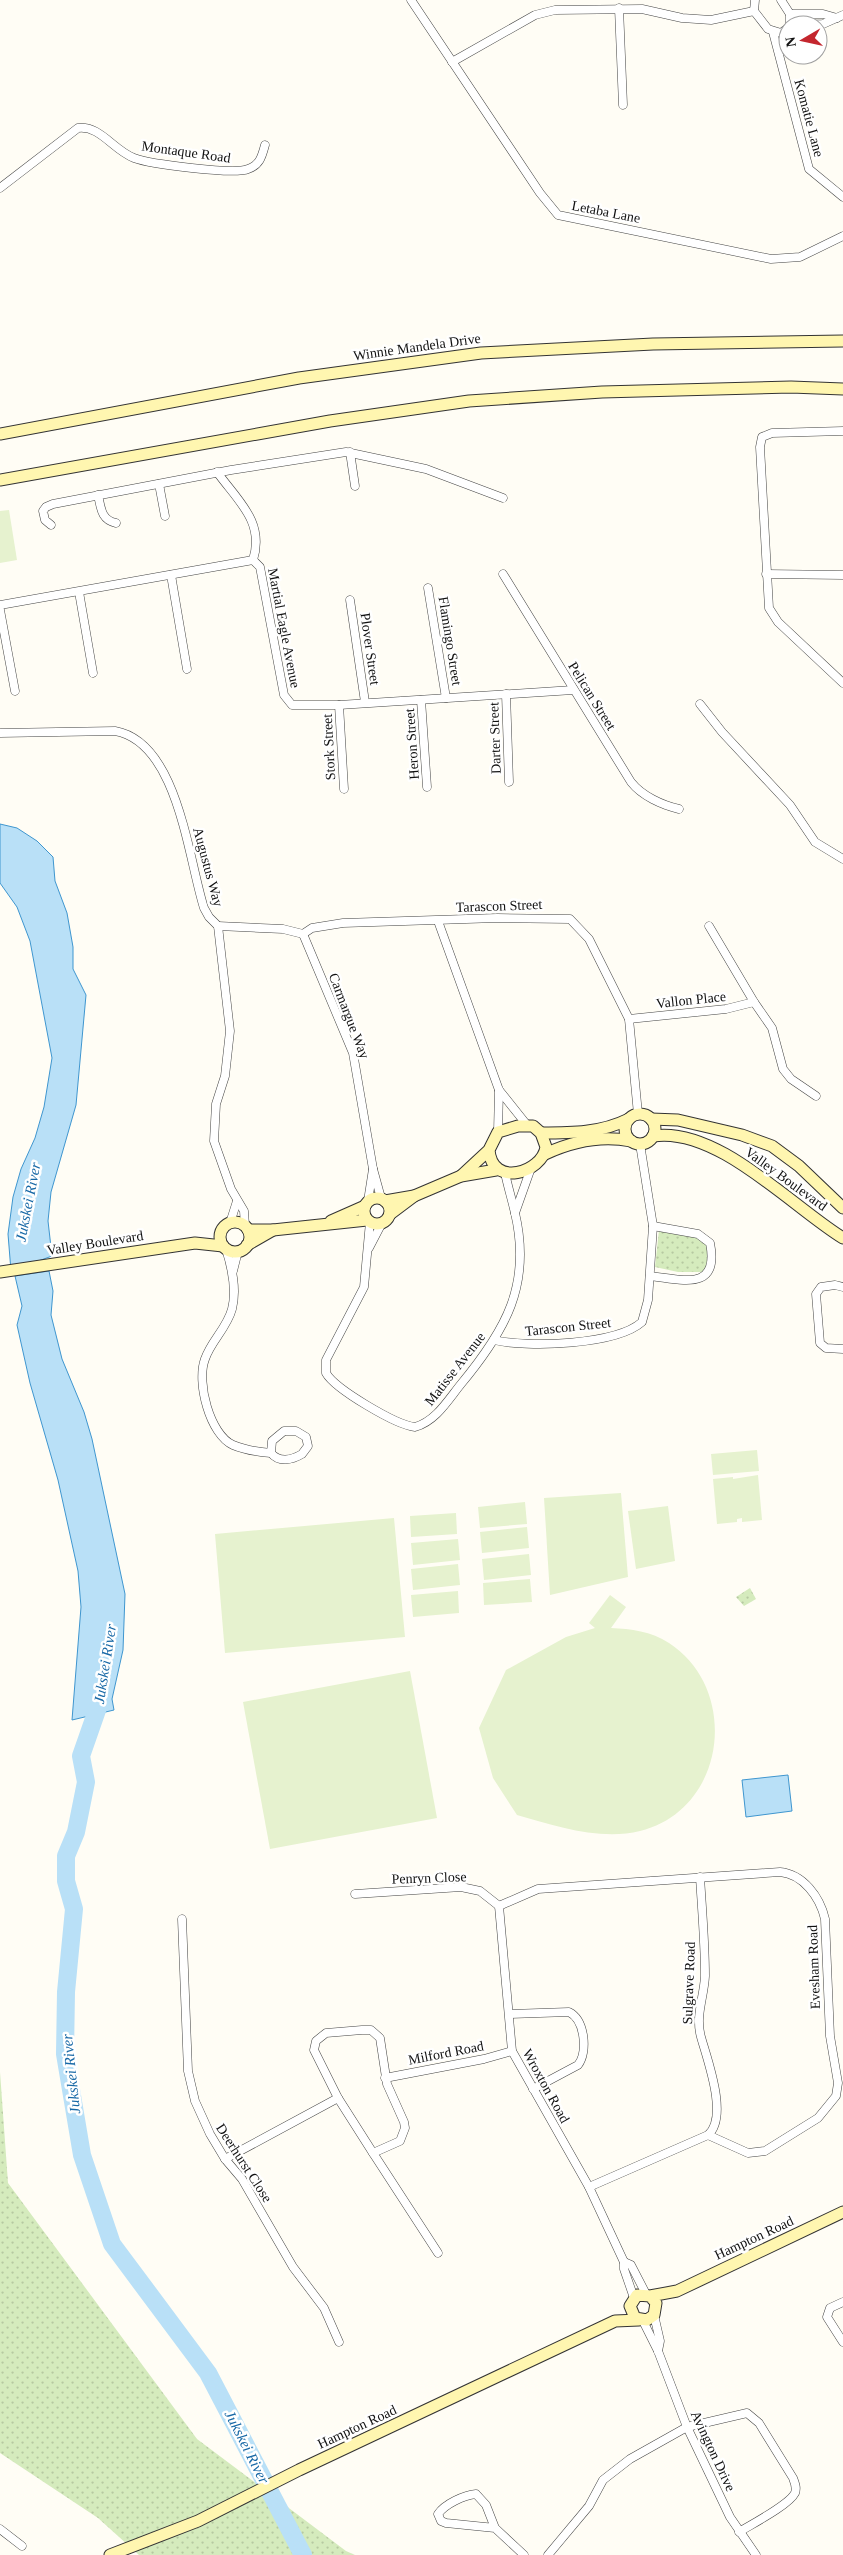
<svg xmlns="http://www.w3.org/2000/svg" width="843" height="2555" viewBox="0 0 843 2555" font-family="Georgia,serif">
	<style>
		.green { fill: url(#green-dots) }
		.pitch { fill: #e6f2cf }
		.water { fill: #b9e0f7; stroke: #3f96cf }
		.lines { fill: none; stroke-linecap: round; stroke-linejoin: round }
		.river { stroke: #b9e0f7; stroke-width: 18 }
		.street-casing { stroke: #444; stroke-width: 9 }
		.secondary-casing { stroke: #333; stroke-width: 13 }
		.street { stroke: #fff; stroke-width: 8 }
		.secondary { stroke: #fff6b0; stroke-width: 11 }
		.labels { text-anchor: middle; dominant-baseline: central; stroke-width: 5; stroke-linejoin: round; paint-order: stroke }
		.street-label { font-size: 14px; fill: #111; stroke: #fff }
		.water-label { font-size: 15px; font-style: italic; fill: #1768a6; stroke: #fff }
	</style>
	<defs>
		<pattern id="green-dots" width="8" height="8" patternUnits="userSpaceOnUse" patternTransform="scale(1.25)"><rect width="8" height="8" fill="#d5ebbd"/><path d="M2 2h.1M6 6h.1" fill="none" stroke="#b6c8a1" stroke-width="1.8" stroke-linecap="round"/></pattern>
	</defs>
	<rect width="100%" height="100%" fill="#fffdf5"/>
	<g class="green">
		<path d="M659 1230H679L710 1243 709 1260 703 1272H678L655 1267Z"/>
		<path d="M750 1588 756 1599 744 1606 736 1597Z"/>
		<path d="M0 2072 8 2183 197 2439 346 2551 355 2555H139L98 2518 0 2453Z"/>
	</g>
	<g class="pitch">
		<path d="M9 510 17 560 0 563V511Z"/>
		<path d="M757 1450 759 1471 713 1475 711 1454Z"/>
		<path d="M758 1475 762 1520 742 1522V1518L737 1519V1522L717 1524 713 1479 733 1477V1479Z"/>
		<path d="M621 1493 628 1577 550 1595 544 1498Z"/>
		<path d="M525 1502 527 1524 480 1528 478 1507Z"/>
		<path d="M668 1506 675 1561 636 1569 628 1511Z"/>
		<path d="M456 1513 457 1534 411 1537 410 1516Z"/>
		<path d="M394 1518 405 1637 225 1653 215 1534Z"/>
		<path d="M527 1527 529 1548 482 1553 480 1532Z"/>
		<path d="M458 1539 460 1560 413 1565 411 1543Z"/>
		<path d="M529 1554 531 1575 484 1580 482 1559Z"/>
		<path d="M458 1564 460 1585 413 1590 411 1569Z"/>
		<path d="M530 1579 532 1602 484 1605 483 1583Z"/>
		<path d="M458 1591 459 1613 413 1617 411 1595Z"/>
		<path d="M610 1595 626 1607 611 1628C631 1629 651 1631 669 1643 741 1690 726 1810 640 1831 601 1841 555 1826 517 1815L493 1778 479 1728 506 1670 566 1637 595 1628 589 1623Z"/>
		<path d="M410 1671 437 1818 270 1849 243 1702Z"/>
	</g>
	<g class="water">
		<path d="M0 824 17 828 37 841 53 857 55 881 67 913 73 947V969L86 995 76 1105 51 1192 48 1221 52 1256 11 1271 8 1234 13 1197 21 1169 35 1138 44 1107 52 1058 30 941 17 907 0 883Z"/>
		<path d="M49 1271 53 1291 51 1315 62 1359 84 1412 92 1439 125 1594 123 1650 112 1699 114 1710 72 1720 81 1607 78 1571 58 1480 30 1383 17 1325 22 1306 15 1276Z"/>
		<path d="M788 1775 792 1811 746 1817 742 1780Z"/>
	</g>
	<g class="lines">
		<path class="river" d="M103 1693 81 1756 86 1782 76 1832 66 1856V1881L74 1909 66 1992 65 2054 82 2155 112 2244 208 2373 303 2555"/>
		<defs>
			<g id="street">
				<path d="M411 0 540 193 558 215 771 259 800 257 843 236"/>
				<path d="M755 0 754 11 768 29 781 33 788 28"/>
				<path d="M781 0 790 14V25"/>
				<path d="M619 8 623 105"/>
				<path d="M790 14H823L837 18"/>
				<path d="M804 25 823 24 843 15"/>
				<path d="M773 32 809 169 843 197"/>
				<path d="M452 62 535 15 555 10 642 9 682 18 711 20 754 11"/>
				<path d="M0 188 78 128C100 125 113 150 134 158 150 164 234 175 248 169 260 165 262 156 265 145"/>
				<path d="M843 431 772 433 762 437 760 447 769 608 778 622 843 683"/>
				<path d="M350 452 355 486"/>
				<path d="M217 472C238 501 265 522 253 560"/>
				<path d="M159 484 165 516"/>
				<path d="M98 495C101 508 101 520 116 523"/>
				<path d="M51 525 45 520 43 511 46 507 53 504 231 470 346 452 426 469 503 498"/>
				<path d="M503 574 631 782C642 796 662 805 679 809"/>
				<path d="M766 574 843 575"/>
				<path d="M171 575 187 669"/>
				<path d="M428 588 446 698"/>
				<path d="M79 592 93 673"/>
				<path d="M350 600 365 702"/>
				<path d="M0 605 253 560 260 567 284 695 292 705H339L573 690"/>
				<path d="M0 610 15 691"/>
				<path d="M506 694 509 782"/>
				<path d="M421 700 427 787"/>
				<path d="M700 704 722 732 790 805 815 842 843 859"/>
				<path d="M339 705 344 789"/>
				<path d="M0 733 115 731C178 742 188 858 204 908L209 917 218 926 230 1031 225 1076 216 1104 214 1141 231 1189 244 1211 245 1226"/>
				<path d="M438 921 499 1090 527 1125"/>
				<path d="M218 926 283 929 303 934 312 928 343 923 497 918 570 919 589 939 629 1019 638 1114"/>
				<path d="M709 926 754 1002 772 1028 783 1069 791 1079 816 1096"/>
				<path d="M303 934 353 1053 373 1169 381 1198"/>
				<path d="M629 1019 726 1009 754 1002"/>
				<path d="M498 1132 499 1090"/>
				<path d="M368 1201 373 1169"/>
				<path d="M515 1213 531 1168"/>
				<path d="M370 1222 364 1287 326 1360V1373C335 1389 396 1425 415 1427 436 1421 448 1400 461 1384 505 1331 532 1285 515 1213 512 1200 508 1187 505 1173"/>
				<path d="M230 1223 237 1201"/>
				<path d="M369 1248 382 1223"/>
				<path d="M226 1249C232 1268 237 1289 232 1309 227 1328 211 1341 205 1359 196 1382 210 1435 233 1445 245 1450 258 1452 271 1453"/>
				<path d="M233 1271 238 1251"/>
				<path d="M650 1276C680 1279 720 1293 710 1243L698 1234 653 1226"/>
				<path d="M843 1287 835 1285 821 1287 816 1294 820 1343 826 1348 843 1349"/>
				<path d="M494 1340C527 1348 616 1345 642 1322L648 1300 653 1226 640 1144"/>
				<path d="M284 1431H296L306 1437 308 1446 302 1454C292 1460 279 1463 271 1453L272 1441Z"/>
				<path d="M355 1894 461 1887 480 1891 499 1906"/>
				<path d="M499 1906 538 1889 780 1872C803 1874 820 1897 825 1919L830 2036 838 2083 836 2096 818 2118 765 2151 748 2153 708 2135"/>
				<path d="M499 1906 512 2051 589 2187 624 2262V2269L634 2298"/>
				<path d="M182 1919 188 2071 195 2101 210 2134 225 2159 242 2179 293 2267 324 2308 339 2342"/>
				<path d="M510 2014 569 2012C585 2020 588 2052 578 2065L533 2089"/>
				<path d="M362 2030H371L380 2038 387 2084 404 2122 405 2128 400 2141 373 2153 338 2098 314 2050 316 2041 326 2033Z"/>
				<path d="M385 2078 484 2059 512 2051"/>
				<path d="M373 2153 438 2253"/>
				<path d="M225 2159 338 2098"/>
				<path d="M589 2187 708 2135C729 2117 707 2059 701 2037 695 2016 704 1997 705 1976 705 1943 702 1910 700 1877"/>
				<path d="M624 2262 631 2265 646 2294"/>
				<path d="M843 2302 830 2308 827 2317 843 2342"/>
				<path d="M654 2315 660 2341 658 2351"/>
				<path d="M643 2321 658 2351 687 2427 730 2517 756 2555"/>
				<path d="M495 2528 446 2523 441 2521 438 2514C445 2504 464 2495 476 2494L486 2505 495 2528 524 2555"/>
				<path d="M0 2529 22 2546"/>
				<path d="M548 2555 589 2506 603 2480 630 2459 687 2427 747 2413 759 2423 793 2478C795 2483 797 2488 795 2493 789 2505 752 2524 739 2532"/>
			</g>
			<g id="secondary">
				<path d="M0 434 299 378 481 353 653 344 843 341"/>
				<path d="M0 480 330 421 469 401 602 392 791 387 843 389"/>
				<circle cx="640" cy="1129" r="15"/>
				<path d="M651 1119 678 1120 742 1135 772 1146 799 1166 843 1208"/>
				<path d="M541 1133C572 1133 601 1133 629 1119"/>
				<path d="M653 1136C717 1126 791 1206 843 1238"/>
				<path d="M545 1154C573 1141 601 1135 631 1141"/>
				<path d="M461 1176 489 1150 498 1132 518 1126H533L541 1133 546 1147C542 1173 492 1188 489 1150"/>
				<circle cx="377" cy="1211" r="13"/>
				<path d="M385 1201 414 1196 461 1176 496 1170"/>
				<path d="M390 1214 414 1196"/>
				<path d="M331 1221 365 1206"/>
				<circle cx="235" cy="1237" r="15"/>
				<path d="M248 1230H273L367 1220"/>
				<path d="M247 1245 273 1230"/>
				<path d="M0 1272 195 1243 223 1246"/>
				<path d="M650 2296 656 2303 654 2315 647 2320 635 2318 630 2306 637 2295 650 2296 677 2291 843 2212"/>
				<path d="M110 2555 198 2521 299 2470 615 2321 639 2320"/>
			</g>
		</defs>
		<use href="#street" class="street-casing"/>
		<use href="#secondary" class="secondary-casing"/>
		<use href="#street" class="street"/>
		<use href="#secondary" class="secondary"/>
	</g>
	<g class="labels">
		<g class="street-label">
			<text transform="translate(809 118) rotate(75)">Komatie Lane</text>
			<text transform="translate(186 152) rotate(8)">Montaque Road</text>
			<text transform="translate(606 212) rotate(11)">Letaba Lane</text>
			<text transform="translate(417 347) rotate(-8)">Winnie Mandela Drive</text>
			<text transform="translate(284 628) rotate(79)">Martial Eagle Avenue</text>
			<text transform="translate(450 641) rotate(81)">Flamingo Street</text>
			<text transform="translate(370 649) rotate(82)">Plover Street</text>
			<text transform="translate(592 696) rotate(58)">Pelican Street</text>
			<text transform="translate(495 738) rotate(-92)">Darter Street</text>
			<text transform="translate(412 744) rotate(-94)">Heron Street</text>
			<text transform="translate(329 747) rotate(-93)">Stork Street</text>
			<text transform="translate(208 867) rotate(75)">Augustus Way</text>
			<text transform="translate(499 906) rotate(-2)">Tarascon Street</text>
			<text transform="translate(691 1000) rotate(-6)">Vallon Place</text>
			<text transform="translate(349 1016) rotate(69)">Carmargue Way</text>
			<text transform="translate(786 1179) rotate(36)">Valley Boulevard</text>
			<text transform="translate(95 1243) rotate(-9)">Valley Boulevard</text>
			<text transform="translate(568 1327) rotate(-6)">Tarascon Street</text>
			<text transform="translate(455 1369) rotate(-52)">Matisse Avenue</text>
			<text transform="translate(429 1878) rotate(-2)">Penryn Close</text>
			<text transform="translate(814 1967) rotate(-92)">Evesham Road</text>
			<text transform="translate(689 1983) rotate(-88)">Sulgrave Road</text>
			<text transform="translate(446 2053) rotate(-11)">Milford Road</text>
			<text transform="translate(546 2086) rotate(61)">Wroxton Road</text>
			<text transform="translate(244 2163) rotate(57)">Deerhurst Close</text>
			<text transform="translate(754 2238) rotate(-25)">Hampton Road</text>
			<text transform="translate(357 2427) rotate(-25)">Hampton Road</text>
			<text transform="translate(713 2451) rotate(65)">Avington Drive</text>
		</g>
		<g class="water-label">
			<text transform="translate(28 1202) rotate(-79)">Jukskei River</text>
			<text transform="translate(105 1664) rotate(-81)">Jukskei River</text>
			<text transform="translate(71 2074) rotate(-96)">Jukskei River</text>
			<text transform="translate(247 2447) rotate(63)">Jukskei River</text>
		</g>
	</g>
	<g transform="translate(803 40) rotate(261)"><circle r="24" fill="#ffffff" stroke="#a0a0a0"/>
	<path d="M0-4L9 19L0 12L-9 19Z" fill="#c4262e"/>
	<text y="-8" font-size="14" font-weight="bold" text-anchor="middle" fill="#111111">N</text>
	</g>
</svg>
